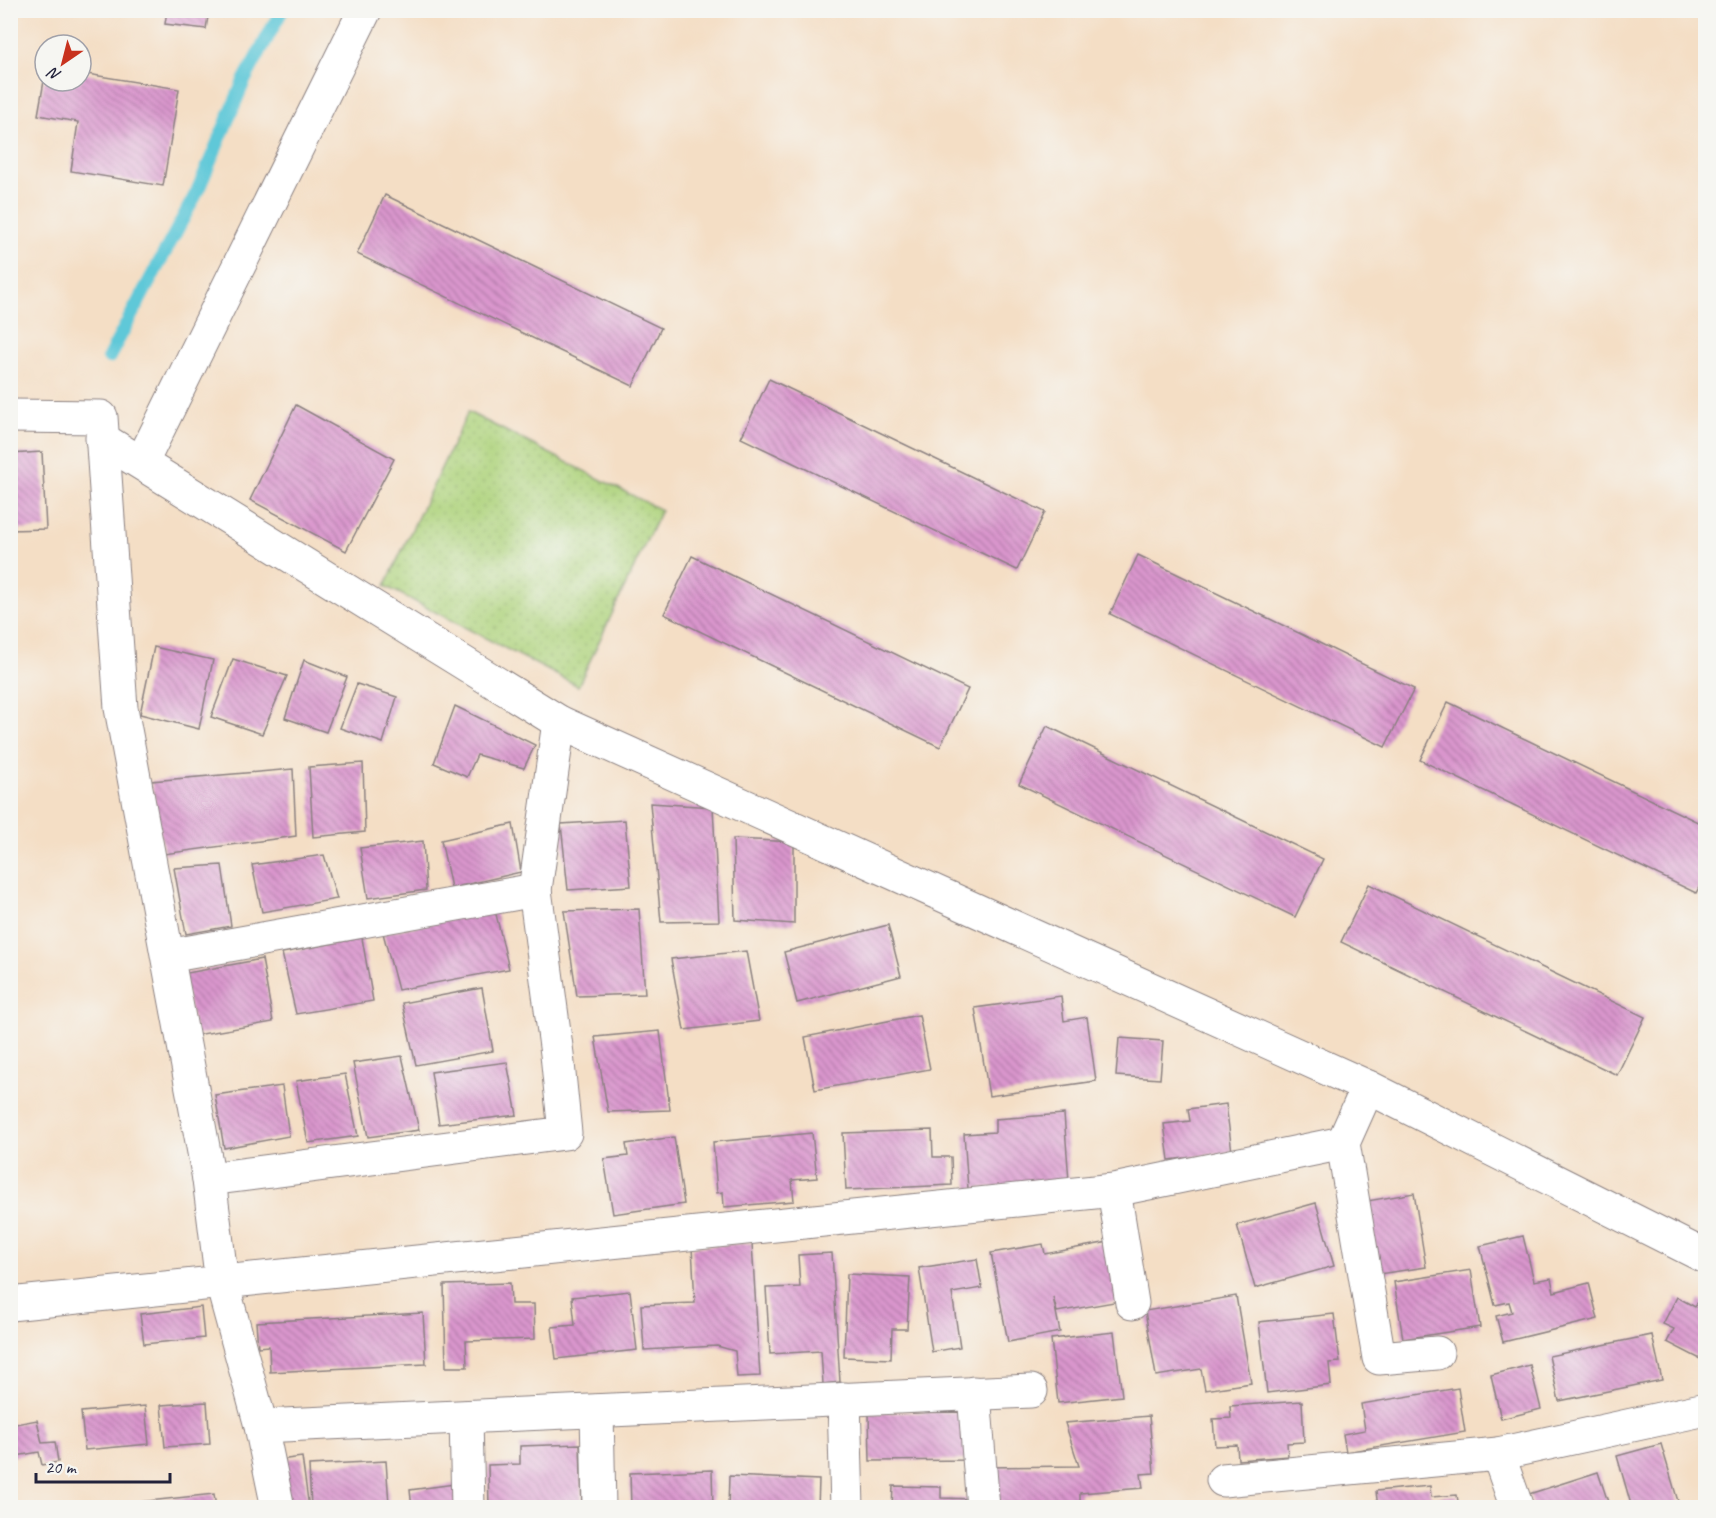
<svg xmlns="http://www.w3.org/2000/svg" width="1716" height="1518" viewBox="0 0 1716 1518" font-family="Caveat,sans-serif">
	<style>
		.green { fill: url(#green-dots); stroke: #687a5c; stroke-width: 1.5 }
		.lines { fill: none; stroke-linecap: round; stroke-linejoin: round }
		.stream { stroke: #5ec8d8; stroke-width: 14 }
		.building { fill: url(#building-back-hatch) }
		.minor-casing { stroke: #8b8080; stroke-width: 35 }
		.minor { stroke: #fff; stroke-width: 33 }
	</style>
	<defs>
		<pattern id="green-dots" width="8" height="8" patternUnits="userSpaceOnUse" patternTransform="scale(1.5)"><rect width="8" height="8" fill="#aed37c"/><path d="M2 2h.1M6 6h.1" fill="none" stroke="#95b56c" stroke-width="1.8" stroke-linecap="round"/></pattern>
		<pattern id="building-back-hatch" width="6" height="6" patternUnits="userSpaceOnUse" patternTransform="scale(1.5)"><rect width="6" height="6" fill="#da96cd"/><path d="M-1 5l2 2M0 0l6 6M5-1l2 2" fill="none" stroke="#b07aa8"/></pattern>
	</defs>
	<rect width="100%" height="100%" fill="#f6f6f2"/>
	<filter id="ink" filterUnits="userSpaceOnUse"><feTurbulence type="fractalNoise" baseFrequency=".0167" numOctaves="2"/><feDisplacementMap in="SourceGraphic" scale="12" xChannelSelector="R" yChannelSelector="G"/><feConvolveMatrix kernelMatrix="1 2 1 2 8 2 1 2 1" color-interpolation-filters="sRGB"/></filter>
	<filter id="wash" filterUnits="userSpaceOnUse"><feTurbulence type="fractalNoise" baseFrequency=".008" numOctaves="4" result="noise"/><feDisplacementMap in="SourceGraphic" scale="24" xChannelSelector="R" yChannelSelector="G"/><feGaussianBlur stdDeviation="1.35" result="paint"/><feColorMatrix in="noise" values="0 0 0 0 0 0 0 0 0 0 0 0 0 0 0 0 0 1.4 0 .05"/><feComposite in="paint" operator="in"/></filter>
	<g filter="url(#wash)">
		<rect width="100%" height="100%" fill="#f4dec5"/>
		<path class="green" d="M468 412 661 510 578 686 385 586Z"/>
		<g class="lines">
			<path class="stream" d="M109 357 197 192 244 81 282 10"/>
		</g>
		<g id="blocks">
			<g class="building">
				<path d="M167 10H209L206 29 165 24Z"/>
				<path d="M81 73 179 89 163 186 71 171 78 122 38 115 44 81H81Z"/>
				<path d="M385 195 661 328 633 386 357 254Z"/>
				<path d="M769 379 1045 512 1017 570 741 438Z"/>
				<path d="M296 405 394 459 346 551 250 500Z"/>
				<path d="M42 452 46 529 10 530V454Z"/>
				<path d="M1138 555 1414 689 1385 747 1110 614Z"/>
				<path d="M692 556 968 689 940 747 664 614Z"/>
				<path d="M154 647 213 660 199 729 140 714Z"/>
				<path d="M233 659 287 676 262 734 211 717Z"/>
				<path d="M304 660 347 677 326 732 285 718Z"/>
				<path d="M357 684 397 697 383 743 340 728Z"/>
				<path d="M1448 702 1706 826V874L1696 893 1420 760Z"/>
				<path d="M455 706 535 745 524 768 477 755 467 777 434 763Z"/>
				<path d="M1047 726 1323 859 1295 917 1019 784Z"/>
				<path d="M363 763 365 832 313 837 309 767Z"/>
				<path d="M293 769 296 836 164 854 151 781Z"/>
				<path d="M650 803 713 807 719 921 661 922Z"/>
				<path d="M625 820 631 886 568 890 561 824Z"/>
				<path d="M513 824 521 872 451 888 441 840Z"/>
				<path d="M733 839 794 842V924L735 920Z"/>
				<path d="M423 841 426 890 368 898 360 848Z"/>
				<path d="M324 855 337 899 262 912 252 865Z"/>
				<path d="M222 865 231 926 186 934 174 868Z"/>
				<path d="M1369 884 1645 1017 1617 1075 1341 942Z"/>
				<path d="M639 909 645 994 577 996 564 911Z"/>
				<path d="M495 910 509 969 398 990 383 933Z"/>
				<path d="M888 925 901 976 797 1003 784 952Z"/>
				<path d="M362 938 373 1001 296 1014 282 953Z"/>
				<path d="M746 951 759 1021 684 1030 671 959Z"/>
				<path d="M262 959 273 1022 196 1035 182 974Z"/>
				<path d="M482 988 493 1051 416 1065 402 1003Z"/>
				<path d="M1061 996 1064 1021 1087 1017 1096 1081 989 1096 975 1008Z"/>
				<path d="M919 1015 930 1069 815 1090 805 1037Z"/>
				<path d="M660 1031 670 1110 608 1112 595 1037Z"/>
				<path d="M1119 1038 1163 1041 1160 1079 1116 1076Z"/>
				<path d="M402 1056 419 1130 368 1137 353 1063Z"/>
				<path d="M507 1062 517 1115 439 1124 431 1072Z"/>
				<path d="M345 1074 358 1136 308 1143 296 1081Z"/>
				<path d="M282 1086 289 1136 224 1148 215 1095Z"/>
				<path d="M1226 1104 1232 1152 1169 1160 1164 1124 1190 1121 1188 1109Z"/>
				<path d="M1064 1114 1069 1181 968 1189 964 1134 995 1132V1119Z"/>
				<path d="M932 1130 933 1157H951L952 1185 846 1190 843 1133Z"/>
				<path d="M812 1133 817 1178 792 1180 794 1201 724 1207 723 1192 717 1193 713 1142Z"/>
				<path d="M674 1137 684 1204 613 1214 604 1159 628 1156 626 1144Z"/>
				<path d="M1414 1193 1426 1267 1379 1274 1367 1201Z"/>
				<path d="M1316 1203 1334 1266 1255 1288 1237 1225Z"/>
				<path d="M1523 1236 1534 1281 1551 1278 1554 1292 1589 1283 1598 1319 1503 1342 1496 1316 1512 1312 1509 1302 1495 1305 1480 1246Z"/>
				<path d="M1109 1242 1120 1301 1057 1312 1053 1297 1060 1332 1008 1342 991 1253 1043 1244 1045 1254Z"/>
				<path d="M752 1243 760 1376 737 1377 735 1351 717 1346 644 1350 641 1305 695 1303 692 1247Z"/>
				<path d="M832 1253 840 1382 823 1384 821 1351 770 1354 766 1288 800 1287 798 1255Z"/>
				<path d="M977 1259 982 1288 952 1293 960 1347 932 1352 919 1268Z"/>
				<path d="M1471 1270 1480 1327 1403 1339 1394 1282Z"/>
				<path d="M847 1274 910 1277 907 1329H892L891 1359 844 1357Z"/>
				<path d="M510 1283 511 1304H534L535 1339 466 1341 467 1367H446L444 1285Z"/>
				<path d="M630 1291 637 1350 556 1359 552 1327 575 1325 572 1297Z"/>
				<path d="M1236 1296 1251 1383 1205 1390 1201 1369 1156 1376 1145 1311Z"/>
				<path d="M1677 1297 1695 1307 1699 1300 1706 1303V1362L1667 1342 1674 1329 1663 1324Z"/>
				<path d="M201 1307 204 1338 144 1344 140 1314Z"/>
				<path d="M423 1313 426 1364 270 1372 269 1346 258 1347 256 1322Z"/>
				<path d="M1334 1314 1340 1362 1329 1363 1331 1385 1267 1393 1259 1322Z"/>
				<path d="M1114 1332 1122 1396 1058 1403 1051 1339Z"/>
				<path d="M1652 1335 1662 1380 1559 1401 1549 1356Z"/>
				<path d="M1530 1365 1541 1409 1501 1419 1491 1375Z"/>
				<path d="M1458 1388 1465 1432 1346 1452 1343 1434 1365 1430 1361 1404Z"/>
				<path d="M1302 1401 1304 1442 1287 1443 1288 1456 1238 1460 1237 1445 1215 1446 1213 1419 1231 1418 1230 1406Z"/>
				<path d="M207 1402 210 1444 165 1447 161 1405Z"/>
				<path d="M145 1406 149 1444 85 1450 81 1412Z"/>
				<path d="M970 1412 971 1460 870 1461 869 1413Z"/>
				<path d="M1149 1416 1154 1473 1141 1474 1143 1488 1080 1493V1508H998L987 1467 1079 1466 1065 1423Z"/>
				<path d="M37 1420 42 1443 55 1442 58 1462 42 1465 39 1452 10 1457V1425Z"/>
				<path d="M580 1444 582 1508H489L488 1465 520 1464V1446Z"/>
				<path d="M1661 1444 1680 1508H1632L1617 1456Z"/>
				<path d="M302 1457 309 1508H270L264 1462Z"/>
				<path d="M386 1461 389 1504 311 1508 309 1465Z"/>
				<path d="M712 1470 713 1508H631L630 1473Z"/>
				<path d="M1598 1472 1610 1508H1534L1529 1494Z"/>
				<path d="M729 1476 819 1480 818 1508H728Z"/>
				<path d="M462 1483 465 1508H412L410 1490Z"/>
				<path d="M893 1486 941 1487V1498L976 1499V1508H892Z"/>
				<path d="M1430 1486 1431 1497 1457 1495 1459 1508H1378L1376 1491Z"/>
				<path d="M214 1494 216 1508H102V1506Z"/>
			</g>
		</g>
	</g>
	<g filter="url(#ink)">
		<use href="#blocks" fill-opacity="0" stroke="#8b8080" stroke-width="1.5"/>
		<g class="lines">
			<defs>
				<g id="minor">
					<path d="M10 416 101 417 121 708 209 1179 222 1283 261 1426 278 1508"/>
					<path d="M102 439 559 722 1368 1087 1706 1257"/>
					<path d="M142 462 365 10"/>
					<path d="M168 956 535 890"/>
					<path d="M1368 1087 1343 1143 1379 1358 1437 1353"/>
					<path d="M209 1179 565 1133 557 1054 535 890 559 722"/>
					<path d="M1114 1190 1132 1303"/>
					<path d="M10 1304 1114 1190 1343 1143"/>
					<path d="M974 1393 983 1508"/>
					<path d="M844 1399 847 1508"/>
					<path d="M597 1411 599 1508"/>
					<path d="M466 1417 468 1508"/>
					<path d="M261 1426 1031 1391"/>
					<path d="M1498 1454 1517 1508"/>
					<path d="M1223 1480 1498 1454 1706 1409"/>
				</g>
			</defs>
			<use href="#minor" class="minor-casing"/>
			<use href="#minor" class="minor"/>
		</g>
	</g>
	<rect width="1716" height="1518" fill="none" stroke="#f6f6f2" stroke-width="36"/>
	<g transform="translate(63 63) rotate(215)"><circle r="28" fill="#f6f6f2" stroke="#a1a1a9" stroke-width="1.5"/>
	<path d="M0-4.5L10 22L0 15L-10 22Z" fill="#c8321e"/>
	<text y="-9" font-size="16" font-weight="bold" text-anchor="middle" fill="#22223b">N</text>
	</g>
	<path d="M36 1473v9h134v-9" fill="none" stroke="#22223b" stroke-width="3"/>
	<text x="45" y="1473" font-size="18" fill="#22223b" stroke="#f6f6f2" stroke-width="4.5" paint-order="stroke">20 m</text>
</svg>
